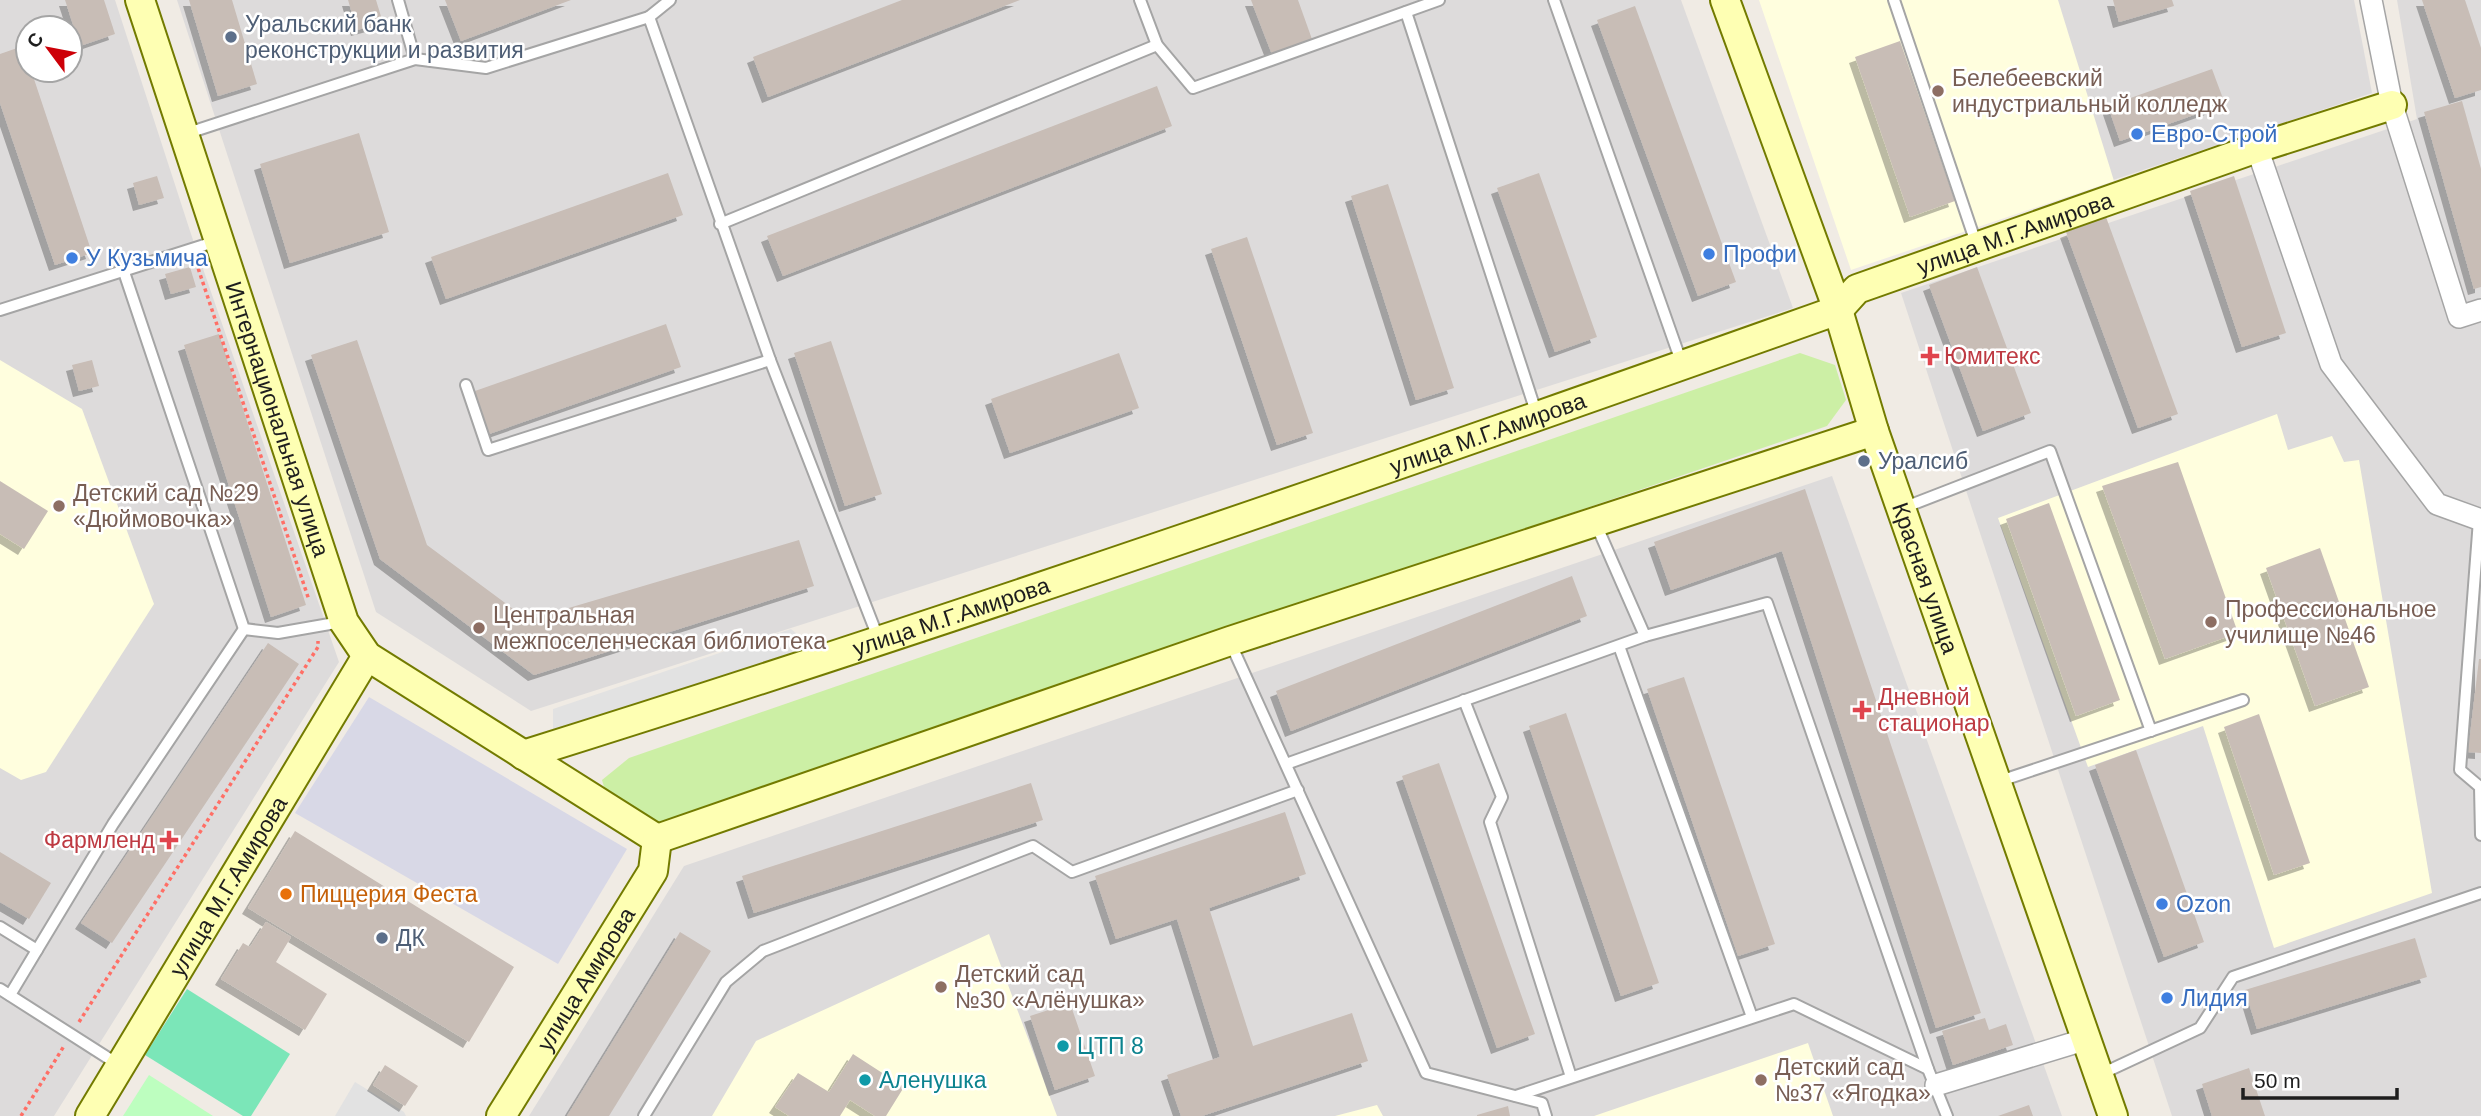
<svg xmlns="http://www.w3.org/2000/svg" width="2481" height="1116" viewBox="0 0 2481 1116" font-family="Arial,sans-serif">
	<style>
		.residential { fill: #dddbdb; fill-rule: evenodd }
		.education { fill: #fffede }
		.grass { fill: #ccefa5 }
		.park { fill: #bdfebf }
		.pitch { fill: #7be6b8 }
		.parking { fill: #e2e2e2 }
		.plaza { fill: #d8d8e6 }
		.building { fill: #c8bdb6; filter: url(#shadow) }
		.lines { fill: none; stroke-linecap: round; stroke-linejoin: round }
		.lane-casing { stroke: #a5a5a5; stroke-width: 14 }
		.street-casing { stroke: #a5a5a5; stroke-width: 24 }
		.secondary-casing { stroke: #737b00; stroke-width: 32 }
		.path { stroke: #ff6f66; stroke-width: 3.5; stroke-dasharray: 3.5 3.5; stroke-linecap: butt }
		.lane { stroke: #fff; stroke-width: 10 }
		.street { stroke: #fff; stroke-width: 21 }
		.secondary { stroke: #feffb3; stroke-width: 28 }
		.service-dot { fill: #5c6f8a; stroke: #fff; stroke-width: 2.5 }
		.education-dot { fill: #8d6e63; stroke: #fff; stroke-width: 2.5 }
		.shop-dot { fill: #3f7fe0; stroke: #fff; stroke-width: 2.5 }
		.health-dot { fill: #e0444e; stroke: #fff; stroke-width: 2.5 }
		.food-dot { fill: #e8710a; stroke: #fff; stroke-width: 2.5 }
		.culture-dot { fill: #0f9aa8; stroke: #fff; stroke-width: 2.5 }
		.labels { text-anchor: middle; dominant-baseline: central; stroke-width: 5; stroke-linejoin: round; paint-order: stroke }
		.service-label { font-size: 23px; fill: #4e5e75; stroke: #fff; text-anchor: start }
		.education-label { font-size: 23px; fill: #785e54; stroke: #fff; text-anchor: start }
		.shop-label { font-size: 23px; fill: #366cbe; stroke: #fff; text-anchor: start }
		.street-label { font-size: 23px; fill: #1e1e1e; stroke: #fff }
		.health-label { font-size: 23px; fill: #be3a42; stroke: #fff; text-anchor: start }
		.food-label { font-size: 23px; fill: #c56008; stroke: #fff; text-anchor: start }
		.culture-label { font-size: 23px; fill: #0d838f; stroke: #fff; text-anchor: start }
	</style>
	<defs>
		<filter id="shadow"><feDropShadow dx="-6" dy="6" stdDeviation="0" flood-color="#0004"/></filter>
	</defs>
	<rect width="100%" height="100%" fill="#f0ebe4"/>
	<g class="residential">
		<path d="M0 0H115L191 234 339 662 54 1116H0ZM28 28H70V70H28Z"/>
		<path d="M177 0H1681L1793 308 531 711 376 612Z"/>
		<path d="M1779 0H2354L2372 93 1866 263Z"/>
		<path d="M2397 0H2481V1116H2172L1901 293 2417 119Z"/>
		<path d="M1832 476 2062 1116H529L684 866Z"/>
	</g>
	<g class="education">
		<path d="M1759 0H2058L2114 181 1851 270Z"/>
		<path d="M0 360 82 409 154 604 46 772 21 780 0 768Z"/>
		<path d="M2277 414 2288 450 2332 436 2344 462 2359 460 2432 893 2274 948 2203 726 2088 767 1998 518Z"/>
		<path d="M989 934 1057 1116H712L756 1041Z"/>
		<path d="M1808 1043 1833 1116H1594Z"/>
		<path d="M1377 1105 1383 1116H1335Z"/>
	</g>
	<path class="grass" d="M1800 353 1835 365 1846 400 1827 426 650 827 611 811 602 780 629 758Z"/>
	<path class="park" d="M149 1075 213 1116H123Z"/>
	<path class="pitch" d="M187 989 290 1054 251 1116H243L145 1055Z"/>
	<g class="parking">
		<path d="M791 629 811 646 553 736V709Z"/>
		<path d="M355 1082 404 1112 406 1116H335Z"/>
	</g>
	<path class="plaza" d="M369 697 627 849 558 964 295 813Z"/>
	<g class="building">
		<path d="M65 0H104L115 34 80 46Z"/>
		<path d="M189 0H232L257 84 218 96Z"/>
		<path d="M348 0H376L383 23 357 30Z"/>
		<path d="M445 0H571L461 41Z"/>
		<path d="M902 0H1020L768 97 753 57Z"/>
		<path d="M1251 0H1298L1313 42 1273 57Z"/>
		<path d="M2113 0H2172L2174 6 2119 22Z"/>
		<path d="M2422 0H2465L2481 48V90L2455 98Z"/>
		<path d="M1635 6 1736 282 1698 296 1597 20Z"/>
		<path d="M1900 41 1955 201 1910 217 1855 57Z"/>
		<path d="M23 46 28 70H31L92 253 55 265 0 103V54Z"/>
		<path d="M2212 69 2225 104 2120 141 2108 106Z"/>
		<path d="M1157 86 1172 126 783 276 767 236Z"/>
		<path d="M2462 101 2481 169V287L2474 289 2424 112Z"/>
		<path d="M359 133 389 232 290 263 260 164Z"/>
		<path d="M668 173 683 215 446 299 431 257Z"/>
		<path d="M1539 173 1597 337 1555 352 1497 188Z"/>
		<path d="M157 176 164 198 139 205 133 183Z"/>
		<path d="M2234 176 2286 333 2242 347 2190 191Z"/>
		<path d="M1388 184 1454 388 1416 400 1351 196Z"/>
		<path d="M2106 217 2178 414 2138 428 2066 232Z"/>
		<path d="M1247 237 1313 433 1277 445 1211 249Z"/>
		<path d="M190 267 196 287 171 294 165 274Z"/>
		<path d="M1977 267 2031 413 1983 431 1929 285Z"/>
		<path d="M666 324 681 367 489 434 475 391Z"/>
		<path d="M219 334 306 605 271 617 184 345Z"/>
		<path d="M357 340 427 545 528 620 799 540 814 586 534 675 380 559 311 355Z"/>
		<path d="M831 341 882 494 845 506 794 353Z"/>
		<path d="M1119 353 1139 408 1010 453 991 399Z"/>
		<path d="M92 360 99 386 79 391 72 365Z"/>
		<path d="M2178 462 2238 633 2165 659 2102 486Z"/>
		<path d="M0 481 48 511 24 549 0 534Z"/>
		<path d="M1805 489 1981 1013 1936 1028 1782 551 1671 590 1654 542Z"/>
		<path d="M2049 503 2120 700 2076 716 2006 519Z"/>
		<path d="M2320 548 2369 687 2315 706 2266 568Z"/>
		<path d="M1572 576 1587 616 1291 731 1276 691Z"/>
		<path d="M268 643 299 664 112 943 81 923Z"/>
		<path d="M2479 659H2481V753L2468 752Z"/>
		<path d="M1684 677 1775 944 1738 956 1647 689Z"/>
		<path d="M1566 713 1659 983 1621 996 1529 726Z"/>
		<path d="M2259 714 2310 863 2274 875 2224 727Z"/>
		<path d="M2136 750 2204 942 2164 957 2095 765Z"/>
		<path d="M1439 763 1535 1034 1497 1048 1402 776Z"/>
		<path d="M1031 783 1043 820 754 913 742 876Z"/>
		<path d="M1285 812 1306 874 1209 908 1253 1046 1352 1013 1368 1061 1202 1116H1181L1167 1075 1220 1057 1177 919 1116 939 1095 876Z"/>
		<path d="M295 831 514 967 469 1042 248 908Z"/>
		<path d="M0 852 51 883 29 919 0 902Z"/>
		<path d="M266 922 291 937 276 962 327 994 305 1030 221 979 243 943 250 947Z"/>
		<path d="M680 932 711 951 609 1116H567Z"/>
		<path d="M2415 938 2427 977 2257 1029 2245 990Z"/>
		<path d="M1070 1003 1095 1076 1055 1090 1030 1016Z"/>
		<path d="M1985 1018 1989 1030 2006 1024 2013 1045 1953 1065 1942 1031Z"/>
		<path d="M853 1054 904 1087 886 1116H875L850 1100 840 1116H789L775 1107 798 1073 829 1092Z"/>
		<path d="M385 1065 418 1086 405 1106 373 1085Z"/>
		<path d="M2249 1068 2265 1116H2212L2202 1084Z"/>
		<path d="M2029 1105 2033 1116H1998Z"/>
		<path d="M1508 1106 1510 1116H1477V1115Z"/>
	</g>
	<g class="lines">
		<defs>
			<g id="lane">
				<path d="M398 0 415 59"/>
				<path d="M1140 0 1157 45 1193 88 1439 0"/>
				<path d="M1554 0 1682 364"/>
				<path d="M1894 0 1977 246"/>
				<path d="M1406 12 1537 415"/>
				<path d="M649 17 670 0"/>
				<path d="M185 134 415 59 486 68 649 17 770 360 879 640"/>
				<path d="M720 224 1157 45"/>
				<path d="M124 272 244 629 278 633 341 622"/>
				<path d="M0 310 217 241"/>
				<path d="M466 385 488 450 770 360"/>
				<path d="M1903 508 2050 451 2151 731"/>
				<path d="M2479 520 2460 770 2480 787 2481 835"/>
				<path d="M1645 636 1767 603 1928 1069 1947 1116"/>
				<path d="M1230 642 1426 1073 1542 1103 1546 1116"/>
				<path d="M1619 646 1752 1017"/>
				<path d="M1464 700 1502 797 1490 822 1571 1077"/>
				<path d="M1286 764 1645 636 1595 522"/>
				<path d="M1997 782 2243 700"/>
				<path d="M0 927 37 950 10 995"/>
				<path d="M37 950 113 824 244 629"/>
				<path d="M0 989 119 1065"/>
				<path d="M2099 1075 2200 1028 2233 977 2481 893"/>
				<path d="M1516 1096 1794 1004 1928 1069"/>
				<path d="M644 1116 726 982 763 951 1033 846 1072 872 1298 790"/>
			</g>
			<g id="street">
				<path d="M2371 0 2392 105 2459 317 2481 310"/>
				<path d="M2257 148 2331 364 2437 504 2481 520"/>
				<path d="M1936 1085 2087 1039"/>
			</g>
			<g id="secondary">
				<path id="s1" d="M140 0 344 622 367 656 657 839"/>
				<path id="s2" d="M1725 0 1838 310 1874 431 2113 1116"/>
				<path id="s3" d="M523 755C965 617 1402 465 1838 310L1857 289 2257 148 2392 105"/>
				<path d="M657 839 1230 641 1874 431"/>
				<path id="s4" d="M90 1116 367 656"/>
				<path id="s5" d="M501 1116 653 871 657 839"/>
			</g>
		</defs>
		<use href="#lane" class="lane-casing"/>
		<use href="#street" class="street-casing"/>
		<use href="#secondary" class="secondary-casing"/>
		<g class="path">
			<path d="M196 262 309 600"/>
			<path d="M79 1022 318 647V641"/>
			<path d="M21 1116 64 1046"/>
		</g>
		<use href="#lane" class="lane"/>
		<use href="#street" class="street"/>
		<use href="#secondary" class="secondary"/>
	</g>
	<g class="service-dot">
		<circle cx="231" cy="37" r="7"/>
		<circle cx="1864" cy="461" r="7"/>
		<circle cx="382" cy="938" r="7"/>
	</g>
	<g class="education-dot">
		<circle cx="1938" cy="91" r="7"/>
		<circle cx="59" cy="506" r="7"/>
		<circle cx="2211" cy="622" r="7"/>
		<circle cx="479" cy="628" r="7"/>
		<circle cx="941" cy="987" r="7"/>
		<circle cx="1761" cy="1080" r="7"/>
	</g>
	<g class="shop-dot">
		<circle cx="2137" cy="134" r="7"/>
		<circle cx="1709" cy="254" r="7"/>
		<circle cx="72" cy="258" r="7"/>
		<circle cx="2162" cy="904" r="7"/>
		<circle cx="2167" cy="998" r="7"/>
	</g>
	<g class="health-dot">
		<path d="M1926.5 345.5h7v7h7v7h-7v7h-7v-7h-7v-7h7z"/>
		<path d="M1858.5 699.5h7v7h7v7h-7v7h-7v-7h-7v-7h7z"/>
		<path d="M165.5 829.5h7v7h7v7h-7v7h-7v-7h-7v-7h7z"/>
	</g>
	<circle class="food-dot" cx="286" cy="894" r="7"/>
	<g class="culture-dot">
		<circle cx="1063" cy="1046" r="7"/>
		<circle cx="865" cy="1080" r="7"/>
	</g>
	<g class="labels">
		<g class="service-label">
			<text x="245" y="24">Уральский банк<tspan x="245" dy="26">реконструкции и развития</tspan></text>
			<text x="1878" y="461">Уралсиб</text>
			<text x="396" y="938">ДК</text>
		</g>
		<g class="education-label">
			<text x="1952" y="78">Белебеевский<tspan x="1952" dy="26">индустриальный колледж</tspan></text>
			<text x="73" y="493">Детский сад №29<tspan x="73" dy="26">«Дюймовочка»</tspan></text>
			<text x="2225" y="609">Профессиональное<tspan x="2225" dy="26">училище №46</tspan></text>
			<text x="493" y="615">Центральная<tspan x="493" dy="26">межпоселенческая библиотека</tspan></text>
			<text x="955" y="974">Детский сад<tspan x="955" dy="26">№30 «Алёнушка»</tspan></text>
			<text x="1775" y="1067">Детский сад<tspan x="1775" dy="26">№37 «Ягодка»</tspan></text>
		</g>
		<g class="shop-label">
			<text x="2151" y="134">Евро-Строй</text>
			<text x="1723" y="254">Профи</text>
			<text x="86" y="258">У Кузьмича</text>
			<text x="2176" y="904">Ozon</text>
			<text x="2181" y="998">Лидия</text>
		</g>
		<g class="street-label">
			<text stroke="none"><textPath href="#s3" startOffset="1584">улица М.Г.Амирова</textPath></text>
			<text stroke="none"><textPath href="#s1" startOffset="441">Интернациональная улица</textPath></text>
			<text stroke="none"><textPath href="#s3" startOffset="1017">улица М.Г.Амирова</textPath></text>
			<text stroke="none"><textPath href="#s2" startOffset="612">Красная улица</textPath></text>
			<text stroke="none"><textPath href="#s3" startOffset="450">улица М.Г.Амирова</textPath></text>
			<text stroke="none"><textPath href="#s4" startOffset="268">улица М.Г.Амирова</textPath></text>
			<text stroke="none"><textPath href="#s5" startOffset="161">улица Амирова</textPath></text>
		</g>
		<g class="health-label">
			<text x="1944" y="356">Юмитекс</text>
			<text x="1878" y="697">Дневной<tspan x="1878" dy="26">стационар</tspan></text>
			<text x="155" y="840" text-anchor="end">Фармленд</text>
		</g>
		<g class="food-label">
			<text x="300" y="894">Пиццерия Феста</text>
		</g>
		<g class="culture-label">
			<text x="1077" y="1046">ЦТП 8</text>
			<text x="879" y="1080">Аленушка</text>
		</g>
	</g>
	<g transform="translate(49 49) rotate(302)"><circle r="33" fill="#ffffff" stroke="#a5a5a5" stroke-width="2"/>
	<path d="M0-5L12 26L0 18L-12 26Z" fill="#cd0008"/>
	<text y="-10" font-size="19" font-weight="bold" text-anchor="middle" fill="#1e1e1e">С</text>
	</g>
	<path d="M2243 1088v10h154v-10" fill="none" stroke="#1e1e1e" stroke-width="3.5"/>
	<text x="2254" y="1088" font-size="21" fill="#1e1e1e" stroke="#ffffff" stroke-width="5" paint-order="stroke">50 m</text>
</svg>
